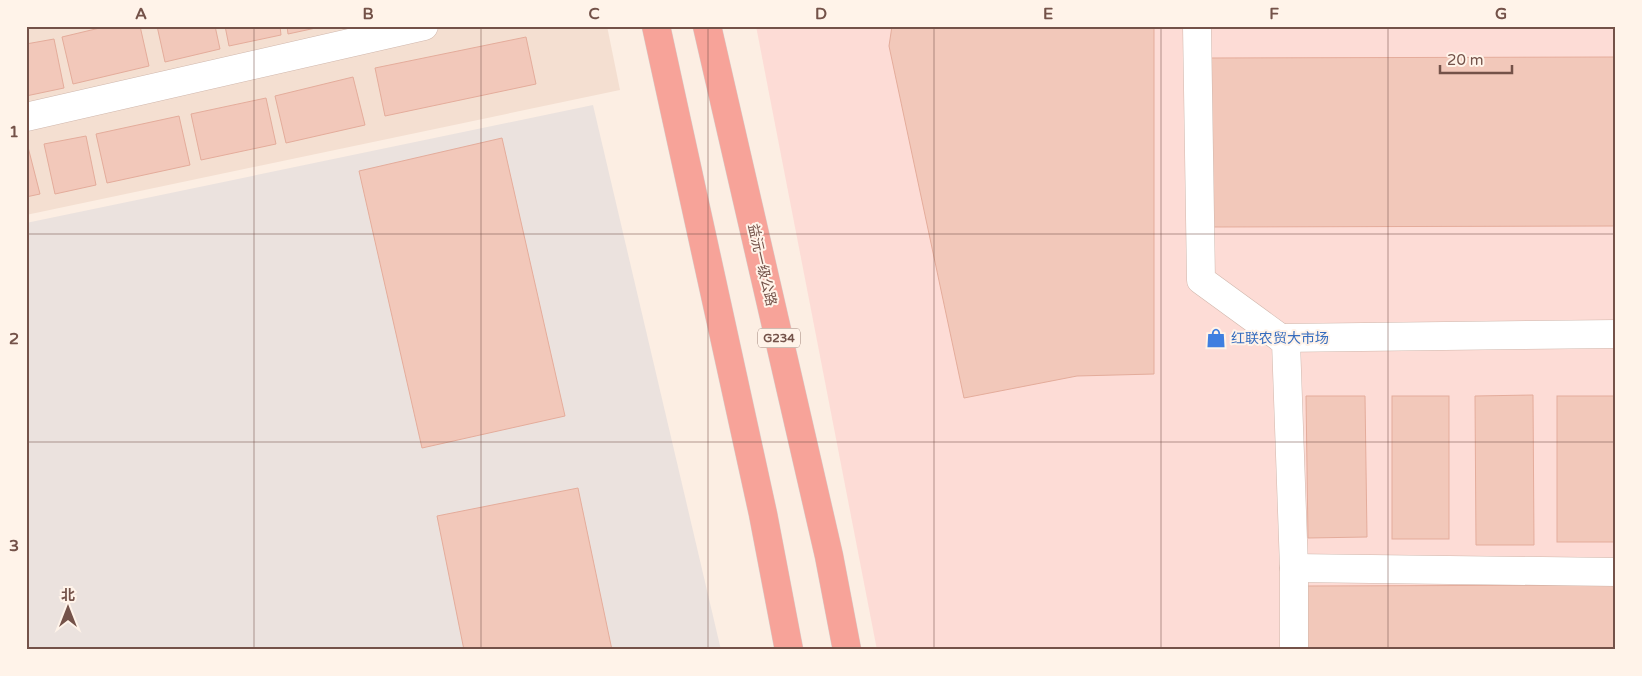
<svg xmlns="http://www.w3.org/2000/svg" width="1642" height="676" viewBox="0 0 1642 676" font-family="'Varela Round','Noto Sans SC',sans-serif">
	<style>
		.residential { fill: #f4dfd1 }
		.commercial { fill: #fddcd6 }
		.industrial { fill: #ebe2de }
		.building { fill: #f2c8ba; stroke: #e4ac9b }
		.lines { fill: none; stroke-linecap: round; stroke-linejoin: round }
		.minor-casing { stroke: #d0b7ac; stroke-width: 29 }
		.highway-casing { stroke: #d8cfcc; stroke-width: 29 }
		.minor { stroke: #fff; stroke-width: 28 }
		.highway { stroke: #f7a399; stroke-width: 28 }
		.grid { fill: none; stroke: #745249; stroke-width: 1; stroke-opacity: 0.55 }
		.labels { text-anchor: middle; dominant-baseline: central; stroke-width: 4; stroke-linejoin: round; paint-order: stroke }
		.shield { fill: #fff3e9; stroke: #9e8279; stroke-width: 1 }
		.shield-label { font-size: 12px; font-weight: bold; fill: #745249 }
		.street-label { font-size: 14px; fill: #745249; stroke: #fff3e9 }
		.shop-label { font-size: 14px; fill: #366cbe; stroke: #fff3e9; text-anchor: start }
		.neatline { fill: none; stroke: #745249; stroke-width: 2 }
		.grid-label { font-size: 16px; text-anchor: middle; font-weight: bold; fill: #745249 }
	</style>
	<rect width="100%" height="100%" fill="#fceee3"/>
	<path class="residential" d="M26 26H607L620 90 26 215Z"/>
	<path class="commercial" d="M756 26H1616V650H877Z"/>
	<path class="industrial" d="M593 105 721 650H26V223Z"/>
	<g class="building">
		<path d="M108 26H140L149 66 73 84 62 37Z"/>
		<path d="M157 26H215L220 49 165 62Z"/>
		<path d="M225 26H280L281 35 229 46Z"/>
		<path d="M287 26H325L288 34Z"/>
		<path d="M892 26H1154V374L1077 376 964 398 889 46Z"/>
		<path d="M526 37 536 84 385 116 375 68Z"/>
		<path d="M54 39 64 88 26 96V44Z"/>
		<path d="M1616 57V226L1210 227 1209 58Z"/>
		<path d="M353 77 365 125 286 143 275 96Z"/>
		<path d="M266 98 276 144 201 160 191 114Z"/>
		<path d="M179 116 190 165 107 183 96 134Z"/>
		<path d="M86 136 96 185 55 194 44 144Z"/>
		<path d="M502 138 565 416 422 448 359 171Z"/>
		<path d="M28 147 40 194 26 197V148Z"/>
		<path d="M1533 395 1534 545H1476L1475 396Z"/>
		<path d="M1306 396H1365L1367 537 1308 538Z"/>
		<rect x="1392" y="396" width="57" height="143"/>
		<rect x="1557" y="396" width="58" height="146"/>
		<path d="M578 488 612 650H464L437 516Z"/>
		<path d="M1616 585V649L1306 650V586Z"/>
	</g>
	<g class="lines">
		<defs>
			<g id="minor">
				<path d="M1197 26 1201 280 1286 342 1294 568"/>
				<path d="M26 117 424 26"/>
				<path d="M1281 338 1616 334"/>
				<path d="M1294 650V568L1616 572"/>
			</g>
			<g id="highway">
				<path d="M656 26 763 514 789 650"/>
				<path d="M707 26 829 556 847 650"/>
			</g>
		</defs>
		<use href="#minor" class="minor-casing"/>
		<use href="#highway" class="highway-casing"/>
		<use href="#minor" class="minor"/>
		<use href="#highway" class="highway"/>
	</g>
	<path class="grid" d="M254 26V650M481 26V650M708 26V650M934 26V650M1161 26V650M1388 26V650M26 234H1616M26 442H1616"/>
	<defs>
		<symbol id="shop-bare" viewBox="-9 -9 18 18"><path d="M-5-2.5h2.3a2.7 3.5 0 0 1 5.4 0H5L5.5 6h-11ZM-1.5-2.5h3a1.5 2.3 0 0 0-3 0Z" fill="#3f7fe0" stroke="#fff3e9" stroke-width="2.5" paint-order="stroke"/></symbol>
	</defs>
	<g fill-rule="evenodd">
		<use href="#shop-bare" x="1202" y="324" width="28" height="28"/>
	</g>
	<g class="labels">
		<rect class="shield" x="758" y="328.5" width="42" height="19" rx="4"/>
		<g class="shield-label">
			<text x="779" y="338">G234</text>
		</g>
		<g class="street-label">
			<text transform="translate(762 265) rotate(77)">益沅一级公路</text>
		</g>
		<g class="shop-label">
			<text x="1231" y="338">红联农贸大市场</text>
		</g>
	</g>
	<rect width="1642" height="676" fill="none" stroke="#fff3e9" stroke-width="55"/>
	<g transform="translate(68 608)" stroke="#fff3e9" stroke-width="4" paint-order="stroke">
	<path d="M0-4L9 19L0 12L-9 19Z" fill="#745249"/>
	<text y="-8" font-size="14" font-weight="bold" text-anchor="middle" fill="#745249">北</text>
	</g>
	<path d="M1440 65v8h72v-8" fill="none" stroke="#745249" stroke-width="2.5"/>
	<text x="1447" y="65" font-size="15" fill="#745249" stroke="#fff3e9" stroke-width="4" paint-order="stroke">20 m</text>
	<rect x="28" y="28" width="1586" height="620" class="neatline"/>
	<g class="grid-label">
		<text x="141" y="19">A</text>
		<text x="368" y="19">B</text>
		<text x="594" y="19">C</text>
		<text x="821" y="19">D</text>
		<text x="1048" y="19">E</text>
		<text x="1274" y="19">F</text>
		<text x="1501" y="19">G</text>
		<text x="14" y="137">1</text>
		<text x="14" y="344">2</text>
		<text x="14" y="551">3</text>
	</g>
</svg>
